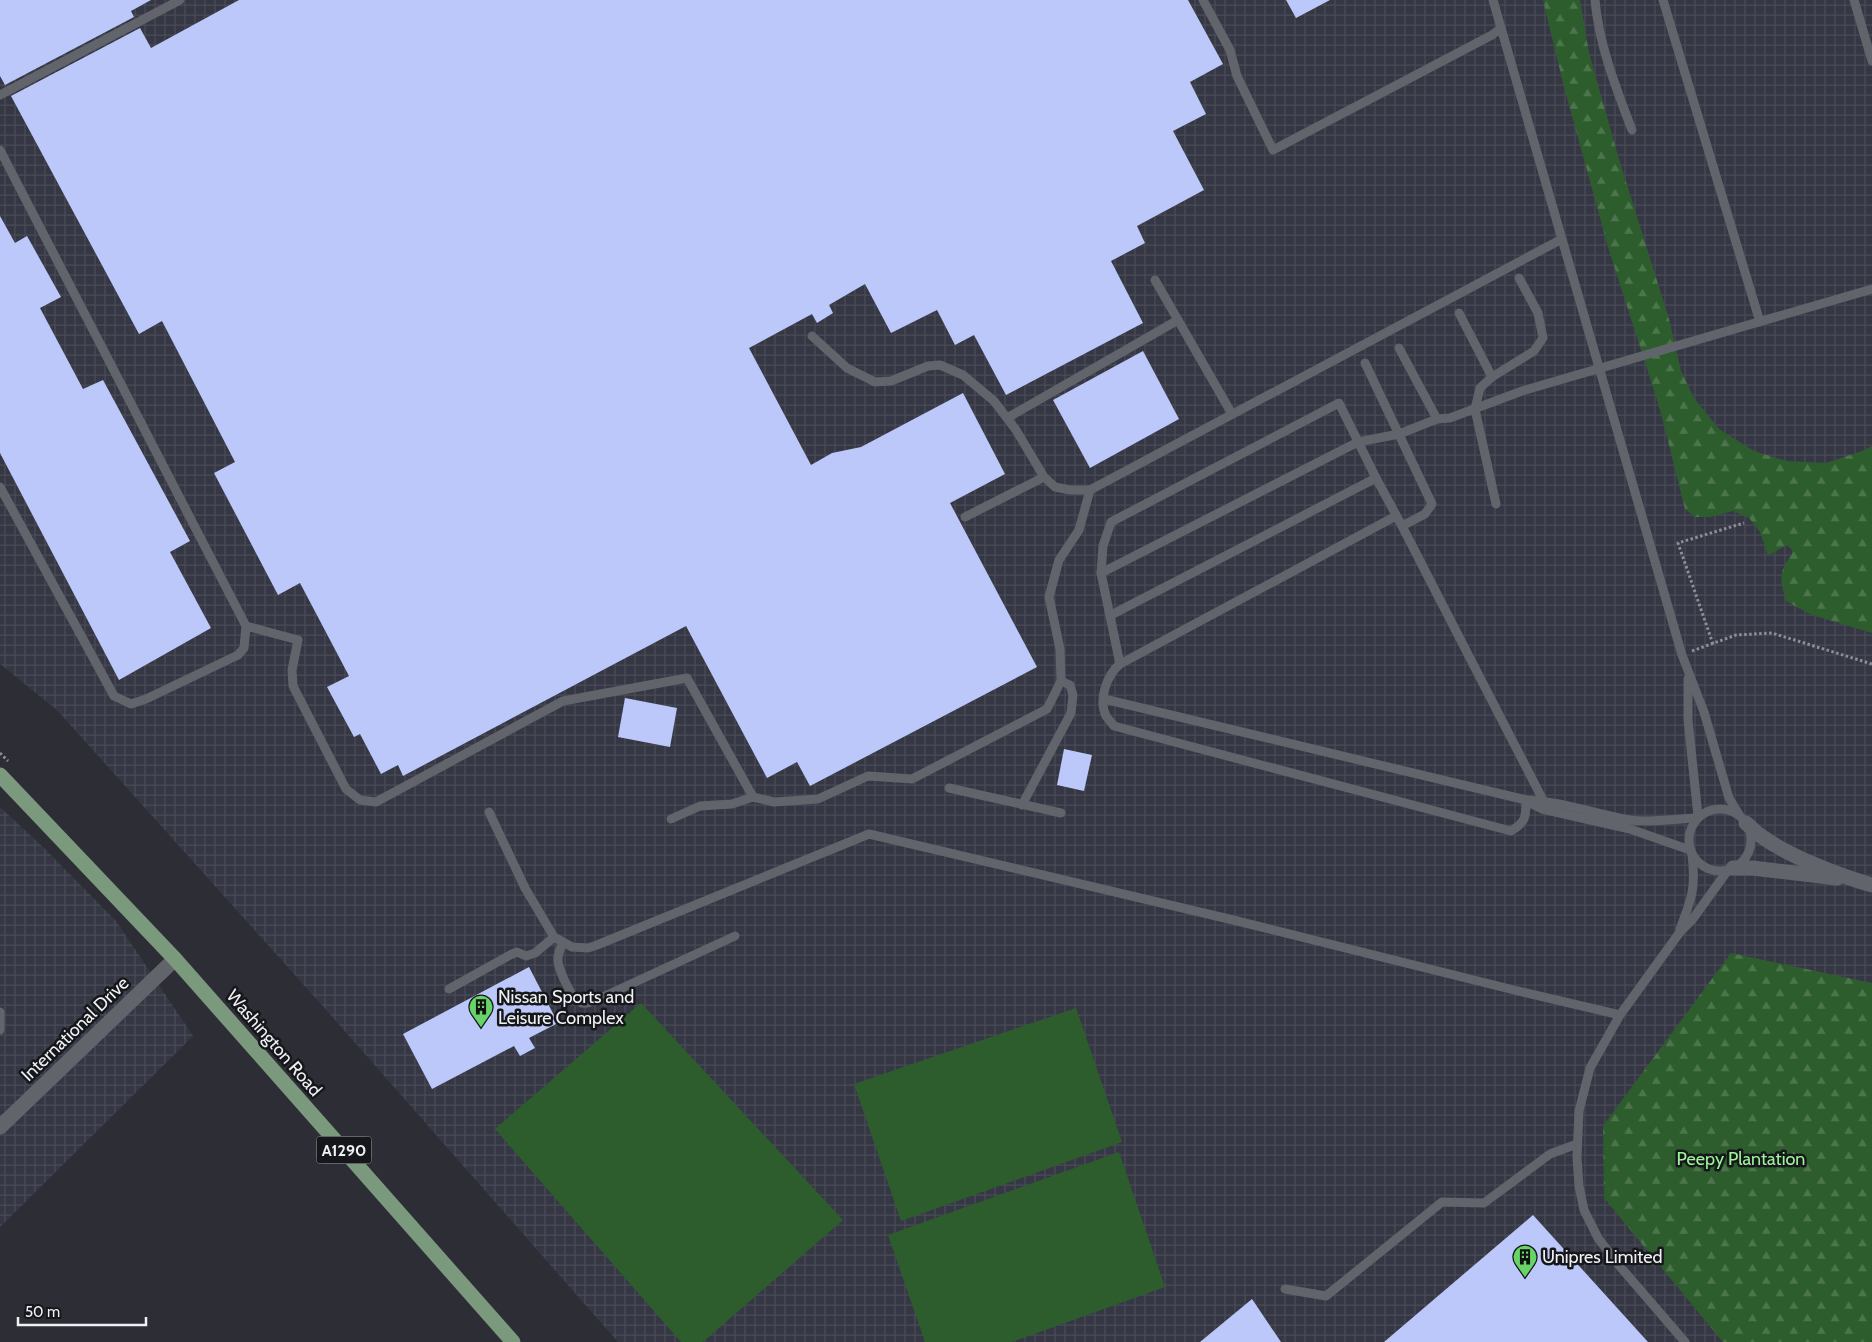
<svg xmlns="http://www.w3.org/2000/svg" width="1872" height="1342" viewBox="0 0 1872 1342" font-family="Cabin,sans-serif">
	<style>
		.industrial { fill: url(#industrial-grid) }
		.forest { fill: url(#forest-firs) }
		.garden { fill: #2e5d2d }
		.building { fill: #bdc8fa }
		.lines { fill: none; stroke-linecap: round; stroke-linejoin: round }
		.path { stroke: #8e8f95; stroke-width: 3; stroke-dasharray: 2.5 2.5; stroke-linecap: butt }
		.lane { stroke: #62646c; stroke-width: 9 }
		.street { stroke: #62646c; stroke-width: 15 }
		.primary { stroke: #7a997d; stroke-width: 15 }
		.labels { text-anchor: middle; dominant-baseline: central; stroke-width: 5; stroke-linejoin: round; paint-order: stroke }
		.shield { fill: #16171a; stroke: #afb0b3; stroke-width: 1 }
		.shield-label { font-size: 16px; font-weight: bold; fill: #f0f1f5 }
		.poi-label { font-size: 18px; fill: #f0f1f5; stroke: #16171a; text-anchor: start }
		.street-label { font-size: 18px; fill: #f0f1f5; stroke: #16171a }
		.park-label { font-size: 18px; fill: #9cf59a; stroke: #16171a }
	</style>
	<defs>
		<pattern id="industrial-grid" width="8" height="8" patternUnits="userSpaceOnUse" patternTransform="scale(1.25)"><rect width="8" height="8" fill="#353844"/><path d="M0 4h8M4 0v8" fill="none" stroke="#494c56"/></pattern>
		<pattern id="forest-firs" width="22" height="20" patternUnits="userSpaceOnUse" patternTransform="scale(1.25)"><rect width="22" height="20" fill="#2e5d2d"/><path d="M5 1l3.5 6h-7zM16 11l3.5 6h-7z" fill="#4d754c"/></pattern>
	</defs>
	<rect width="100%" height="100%" fill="#2d2e35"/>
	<g class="industrial">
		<path d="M0 0H1872V1342H618L328 1012 57 710 0 664Z"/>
		<path d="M0 807 43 847 116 921 193 1036 0 1227Z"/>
	</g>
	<g class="forest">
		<path d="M1543 0H1580L1589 53 1618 156 1669 319 1681 371 1694 398 1719 429 1754 451 1787 461 1826 463 1862 451 1872 446V633L1812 615 1786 601C1780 579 1778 573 1792 554V550L1787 545C1780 548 1775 553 1768 555L1760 532 1749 518 1733 511 1710 517H1695L1685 509 1660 409 1608 247 1563 83Z"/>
		<path d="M1731 953 1872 983V1342H1723L1604 1198 1603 1126Z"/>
	</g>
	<g class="garden">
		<path d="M641 1003 843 1220 703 1342H681L495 1129Z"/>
		<path d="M1076 1008 1122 1142 901 1221 854 1084Z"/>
		<path d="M1119 1152 1165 1287 1012 1342H925L888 1235Z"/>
	</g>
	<g class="building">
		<path d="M0 0H151L131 11 134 17 5 85 0 76Z"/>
		<path d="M239 0H1188L1223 64 1190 82 1206 114 1173 131 1204 190 1137 226 1145 243 1111 261 1143 323 1006 395 974 335 955 345 937 310 891 333 865 284 829 305 833 313 817 323 812 314 749 348 811 465 832 453 861 447 963 393 1005 474 950 503 1037 667 810 786 797 762 767 778 686 626 403 776 398 765 381 774 360 734 354 737 327 687 349 676 300 583 278 595 214 473 235 462 162 321 139 334 11 96 140 28 151 48Z"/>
		<path d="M1286 0H1330L1296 18Z"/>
		<path d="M0 216 15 243 27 236 61 297 40 308 83 389 103 380 190 541 170 552 211 628 119 680 0 453Z"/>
		<path d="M1143 351 1179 419 1090 468 1053 400Z"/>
		<path d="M625 698 677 708 670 747 618 737Z"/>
		<path d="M1064 749 1092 755 1084 791 1057 785Z"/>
		<path d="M529 967 558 1023 529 1038 535 1048 520 1056 514 1046 432 1089 403 1034Z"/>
		<path d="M1533 1215 1648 1342H1384Z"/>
		<path d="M1252 1299 1281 1342H1200Z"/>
	</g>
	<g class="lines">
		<g class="path">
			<path d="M1713 644 1678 543 1744 523"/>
			<path d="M1692 651 1736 635 1772 633 1872 664"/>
			<path d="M0 753 8 761"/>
		</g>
		<g class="lane">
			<path d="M1203 0 1230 50 1237 76 1273 150 1492 35 1501 28"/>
			<path d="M1493 0 1682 655 1704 712 1729 798 1740 816"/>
			<path d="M1595 0C1599 45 1616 88 1632 130"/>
			<path d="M1663 0 1760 322"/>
			<path d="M1854 0 1872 61"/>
			<path d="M0 95 180 0"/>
			<path d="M0 150 246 626 298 640 292 670 293 686 346 789 360 800 376 802 563 701 687 678 753 797 774 802 818 799 868 776 912 779 1047 709 1061 681 1060 649 1049 597 1059 560 1079 530 1090 490 1562 239"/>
			<path d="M1155 280 1232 414"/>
			<path d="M1459 313 1492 377"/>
			<path d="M812 336 847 368 875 382 891 381 928 366 940 365 963 375 994 401 1016 430 1044 477 1055 487 1070 490H1090"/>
			<path d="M1399 348 1437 419"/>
			<path d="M1365 363 1432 504 1425 514 1402 526"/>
			<path d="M1007 418 1178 320"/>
			<path d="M0 487 114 696 131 704 146 699 238 655 244 648 246 626"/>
			<path d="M1496 504 1475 409 1480 388 1492 377 1534 351 1543 338 1538 313 1519 278"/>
			<path d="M1396 516 1120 664C1107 675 1098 699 1106 716 1108 719 1112 723 1114 726L1511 831C1526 822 1526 817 1526 800"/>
			<path d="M965 517 1044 477"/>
			<path d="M1101 573 1358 442 1399 434 1437 419 1450 418 1522 391 1872 289"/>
			<path d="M1111 615 1376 478"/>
			<path d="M1120 664 1101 573 1103 546 1111 522 1339 403 1376 478 1402 526 1543 800"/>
			<path d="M1688 679V720L1698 816"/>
			<path d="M1104 699 1526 800C1561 801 1595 814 1630 820 1654 823 1672 819 1696 818"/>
			<path d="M949 788 1061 813"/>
			<path d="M1528 802 1542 809 1630 829 1690 850"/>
			<path d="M1022 805 1071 713 1073 695 1070 685 1061 681"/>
			<circle cx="1720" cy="840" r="31"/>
			<path d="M489 812 525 888 554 937 572 947 588 948 597 945 869 834 1229 919 1514 990 1620 1015"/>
			<path d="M671 819 700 806 732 804 753 797"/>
			<path d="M1680 929C1692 898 1696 888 1692 855"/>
			<path d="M563 943C560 949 557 955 558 962 560 972 572 1001 582 1003 586 1004 590 1002 594 1001L735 936"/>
			<path d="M449 989 512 954 517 952 526 956 535 953 554 937"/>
			<path d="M0 1012V1030"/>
			<path d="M1285 1289 1326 1296 1442 1202 1484 1203 1550 1154 1577 1144"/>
			<path d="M1685 1342 1617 1263 1598 1238 1584 1210 1579 1186 1577 1157 1579 1111 1590 1068 1620 1015 1680 932 1692 920 1728 870"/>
		</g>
		<g class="street">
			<path d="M1746 823C1752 828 1757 834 1764 838 1791 857 1840 876 1872 885"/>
			<path d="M1733 868H1752L1837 878"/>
			<path d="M0 1127 175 959"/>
		</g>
		<path class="primary" d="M0 775 175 959 513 1342"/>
	</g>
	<defs>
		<symbol id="building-pin" viewBox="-11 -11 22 30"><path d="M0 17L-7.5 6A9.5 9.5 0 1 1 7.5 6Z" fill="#66d466" stroke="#16171a"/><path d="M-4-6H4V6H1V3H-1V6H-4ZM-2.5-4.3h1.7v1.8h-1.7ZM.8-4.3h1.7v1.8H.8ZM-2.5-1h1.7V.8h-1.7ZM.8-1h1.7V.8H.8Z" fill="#111"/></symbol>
	</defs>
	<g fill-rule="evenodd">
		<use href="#building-pin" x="467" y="993" width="28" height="38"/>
		<use href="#building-pin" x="1511" y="1243" width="28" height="38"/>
	</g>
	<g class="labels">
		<rect class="shield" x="316.5" y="1136.5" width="55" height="27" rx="4"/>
		<g class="shield-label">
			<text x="344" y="1150">A1290</text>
		</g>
		<g class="poi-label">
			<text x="498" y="997">Nissan Sports and<tspan x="498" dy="21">Leisure Complex</tspan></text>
			<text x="1542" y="1257">Unipres Limited</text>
		</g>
		<g class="street-label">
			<text transform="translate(75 1029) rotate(-44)">International Drive</text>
			<text transform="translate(274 1043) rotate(49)">Washington Road</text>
		</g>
		<g class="park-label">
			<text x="1741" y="1159">Peepy Plantation</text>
		</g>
	</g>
	<path d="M18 1317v8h128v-8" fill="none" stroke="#f0f1f5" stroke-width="2.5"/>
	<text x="25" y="1317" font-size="15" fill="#f0f1f5" stroke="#16171a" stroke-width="4" paint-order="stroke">50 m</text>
</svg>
